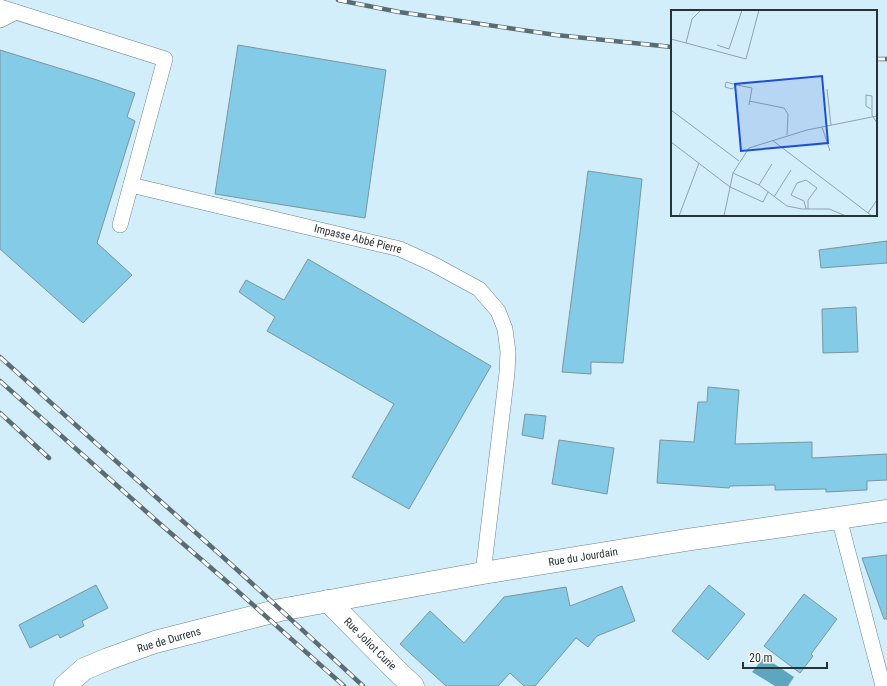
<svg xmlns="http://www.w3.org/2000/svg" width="887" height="686" viewBox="0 0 887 686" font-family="'Roboto Condensed',sans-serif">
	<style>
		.water { fill: #5ea6c0 }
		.building { fill: #83cbe6; stroke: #7b959f }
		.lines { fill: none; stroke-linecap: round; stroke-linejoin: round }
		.service-casing { stroke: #69828c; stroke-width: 16 }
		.minor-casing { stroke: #69828c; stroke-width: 23 }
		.service { stroke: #fff; stroke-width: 15 }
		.minor { stroke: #fff; stroke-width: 22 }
		.rail-casing { stroke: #5b6c72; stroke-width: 4.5 }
		.rail { stroke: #fff; stroke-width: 3; stroke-dasharray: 9; stroke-linecap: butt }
		.labels { text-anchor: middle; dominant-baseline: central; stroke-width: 3; stroke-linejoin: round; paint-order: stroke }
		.street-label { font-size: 11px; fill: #273236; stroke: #fff }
		.inset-road { fill: none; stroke: #8ea3ac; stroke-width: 1 }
		.view { fill: #1d4ed8; fill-opacity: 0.15; stroke: #1d4ed8; stroke-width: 2 }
		.inset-edge { fill: none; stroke: #273236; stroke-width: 2 }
	</style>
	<rect width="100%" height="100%" fill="#d2eefa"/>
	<path class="water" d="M764 657 794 677 788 686H775L752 672Z"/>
	<g class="building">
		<path d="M238 45 386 70 365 218 215 194Z"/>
		<path d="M0 50 94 79 135 93 127 117 135 121 97 243 132 275 83 323 0 249Z"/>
		<path d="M588 171 642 179 623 363 591 362V374L562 372Z"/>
		<path d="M887 241V263L821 268 819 250Z"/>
		<path d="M308 259 491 366 409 509 352 477 394 404 267 331 275 317 239 292 246 280 284 300Z"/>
		<path d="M856 307 858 352 823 353 822 309Z"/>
		<path d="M708 387 739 390 735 444 812 442V458L887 454V480L867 481V490L826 492V489L775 490V485L730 486 729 488 657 483 660 440 694 442 698 402H707Z"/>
		<path d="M525 414 546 416 543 439 522 435Z"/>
		<path d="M559 440 614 448 607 494 552 484Z"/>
		<path d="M887 555V619H884L862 558Z"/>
		<path d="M96 585 108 608 82 621 84 626 60 638 58 634 30 648 19 625Z"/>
		<path d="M709 585 745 614 708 660 672 631Z"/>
		<path d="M622 586 635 621 597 636 588 647 576 638 535 686H524L510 673 498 686H446L400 644 430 611 464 643 504 597 566 587 570 606Z"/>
		<path d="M804 594 837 619 811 654 813 656 800 673 764 646Z"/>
	</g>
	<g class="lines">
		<defs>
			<g id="service">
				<path d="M0 7 165 59 120 225"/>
				<path d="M0 20 16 12"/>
				<path d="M131 185 400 249 433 264 479 289 498 311 505 329 508 352 507 373 483 573"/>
				<path d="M839 518 883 686"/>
			</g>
			<g id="minor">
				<path d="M328 601 395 669 413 686"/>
				<path d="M65 686 84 669 108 659 155 642 280 610 483 573 686 540 887 511"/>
			</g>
		</defs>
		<use href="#service" class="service-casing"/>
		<use href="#minor" class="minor-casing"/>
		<use href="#service" class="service"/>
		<use href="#minor" class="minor"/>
		<defs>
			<g id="rail">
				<path d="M338 0 399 12 556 35 672 47"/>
				<path d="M876 59H887"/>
				<path d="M0 357 244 576 363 686"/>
				<path d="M0 381 159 523 232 586 344 686"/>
				<path d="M0 413 49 458"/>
			</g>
		</defs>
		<use href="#rail" class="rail-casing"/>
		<use href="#rail" class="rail"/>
	</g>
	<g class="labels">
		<g class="street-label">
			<text transform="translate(358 239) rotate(14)">Impasse Abbé Pierre</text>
			<text transform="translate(583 557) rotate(-9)">Rue du Jourdain</text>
			<text transform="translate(169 640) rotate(-16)">Rue de Durrens</text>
			<text transform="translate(370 644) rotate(45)">Rue Joliot Curie</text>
		</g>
	</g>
	<g transform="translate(671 10)">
		<rect width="206" height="206" fill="#d2eefa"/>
		<path class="inset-road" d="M0 29 75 49 88 0M15 33 21 9 30 0M46 35 58 39 71 0M66 75 55 72 54 77 61 79 66 75 81 78 78 95M156 79 160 115M78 91 113 98 117 104 116 125M200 99 195 96V85L201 86V105L206 113M0 100 68 151M151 117 159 141M101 130 201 206M0 132 59 177 92 192 97 182M62 163 88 175 116 196 131 199H158L175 206M88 175 101 154M103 187 120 160M135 199 133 191 120 185 126 173 135 170 146 178 137 190V199M197 203 206 190M8 206 28 153M53 206 62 163 78 138 136 120 206 106"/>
		<path class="view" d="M151 66 157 133 70 141 64 74Z"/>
		<rect width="206" height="206" class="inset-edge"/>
	</g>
	<path d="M743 662v6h84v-6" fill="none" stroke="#273236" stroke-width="2"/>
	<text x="749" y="662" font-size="12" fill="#273236" stroke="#ffffff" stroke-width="3" paint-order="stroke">20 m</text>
</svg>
